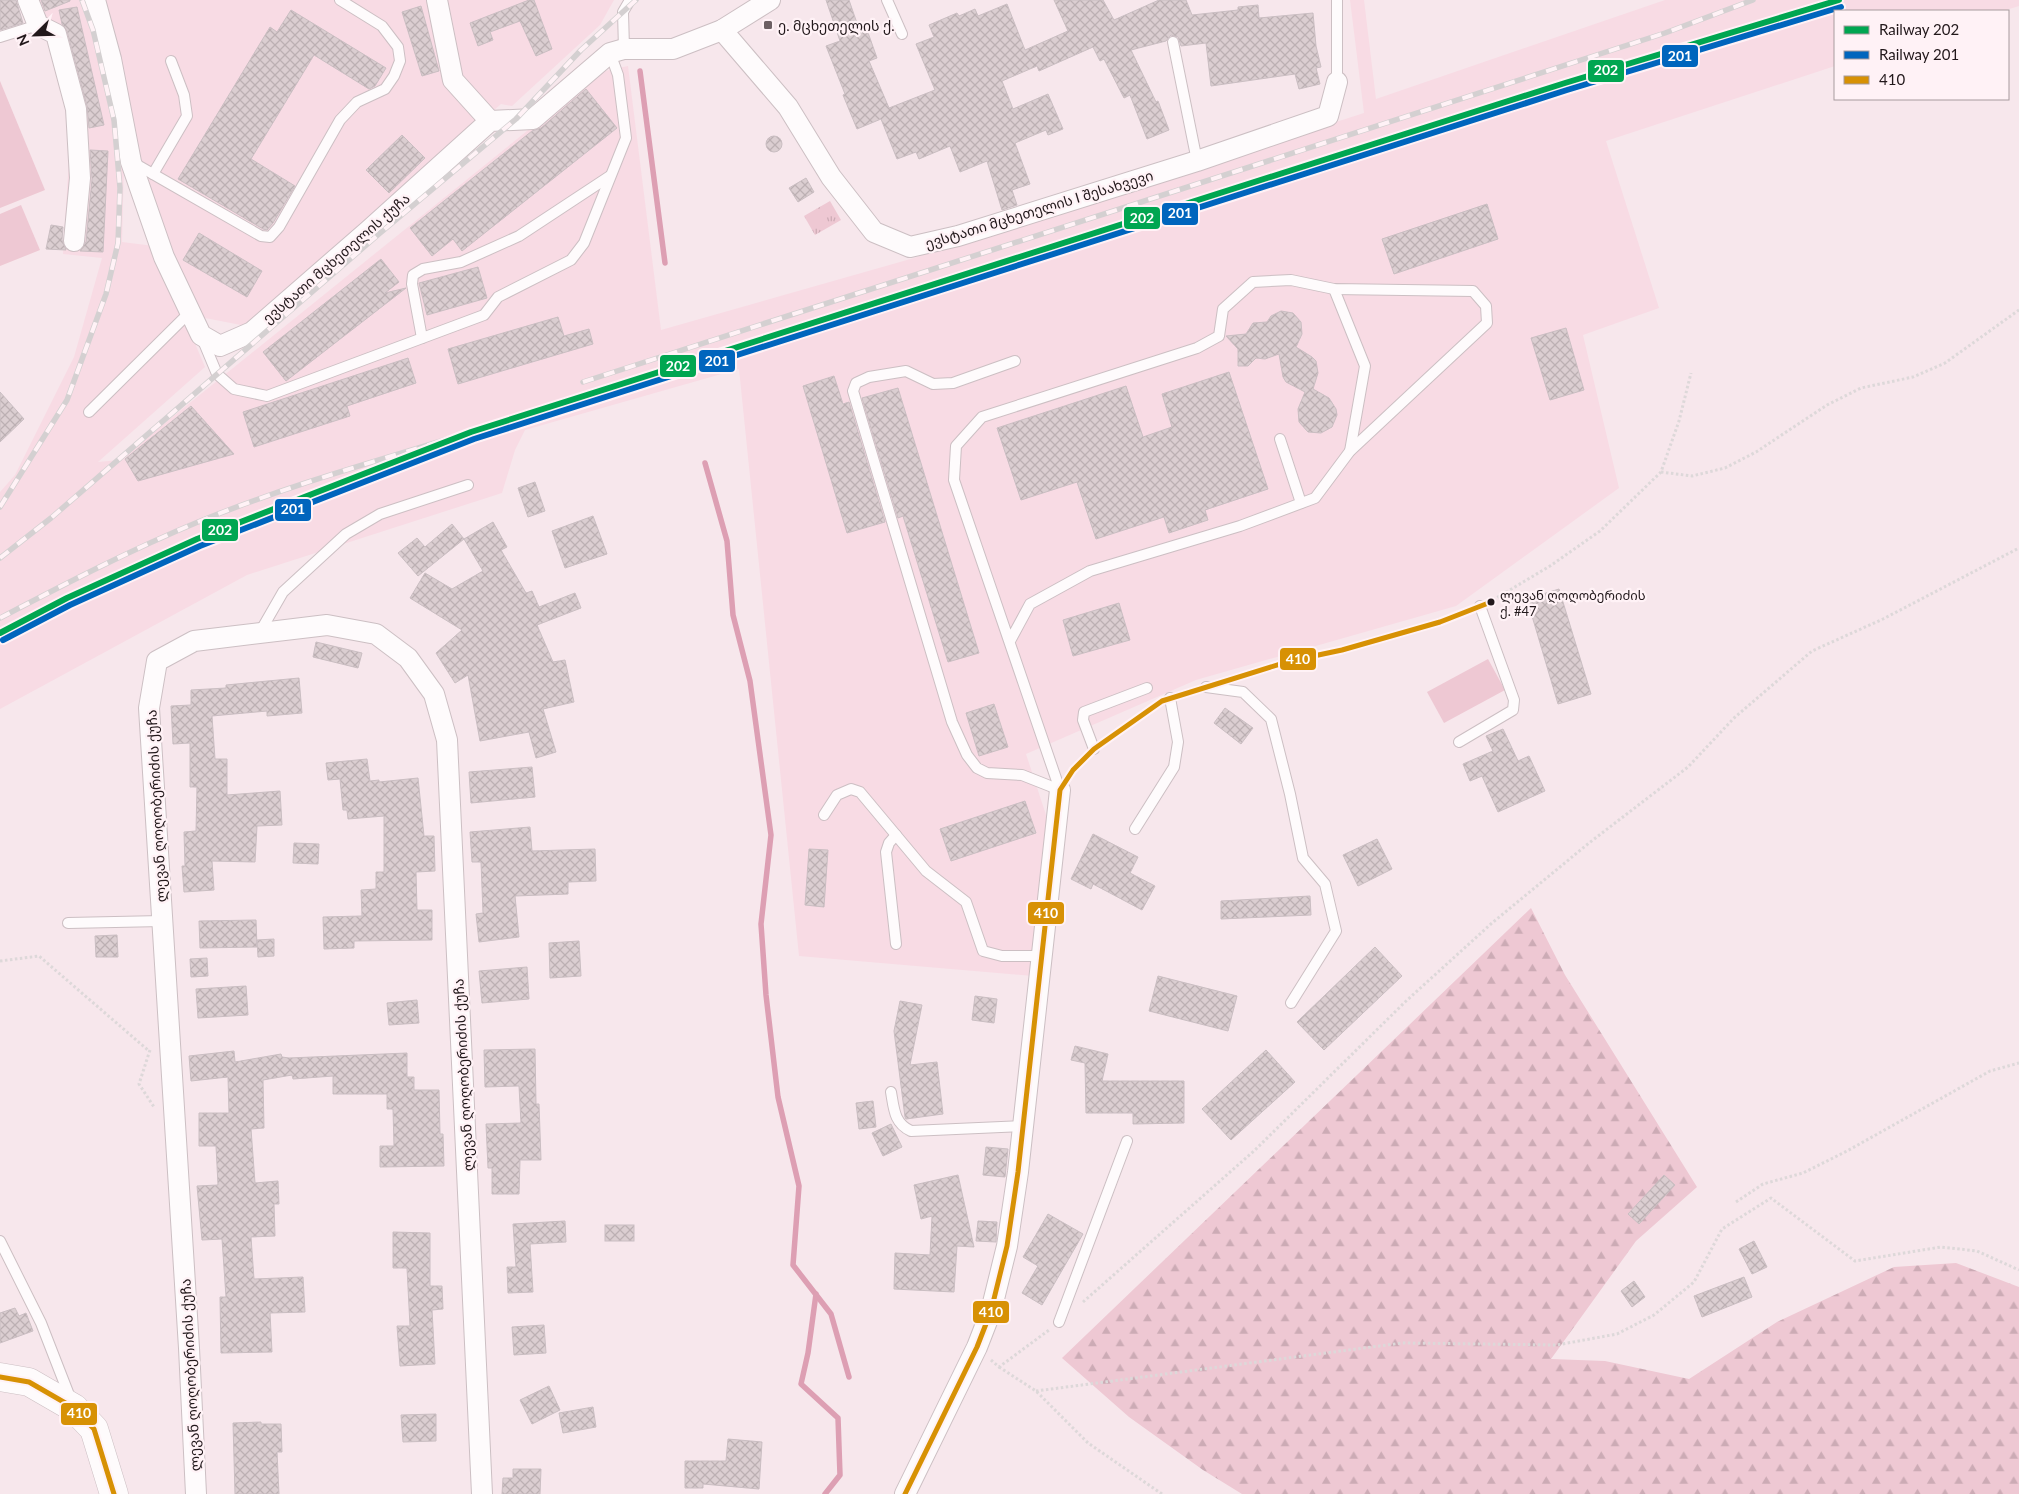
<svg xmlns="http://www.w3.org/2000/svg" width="2019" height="1494" viewBox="0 0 2019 1494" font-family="Lato,'Noto Sans Georgian',sans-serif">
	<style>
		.built { fill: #f8dbe4 }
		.grass { fill: url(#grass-tufts) }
		.forest { fill: url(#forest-firs) }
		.pitch { fill: #eec8d3 }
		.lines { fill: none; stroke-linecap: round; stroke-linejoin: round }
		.stream { stroke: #dd9fb3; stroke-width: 5.5 }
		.building { fill: url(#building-cross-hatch); stroke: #cabec2 }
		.lane-casing { stroke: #ccbfc3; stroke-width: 12 }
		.street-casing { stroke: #ccbfc3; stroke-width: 22 }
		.secondary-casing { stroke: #ccbfc3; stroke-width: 29 }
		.path { stroke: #ddd8d9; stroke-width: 3; stroke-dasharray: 2.5 2.5; stroke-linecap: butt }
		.lane { stroke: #fefbfc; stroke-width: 10 }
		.street { stroke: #fefbfc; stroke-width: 20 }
		.secondary { stroke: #fefbfc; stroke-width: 28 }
		.rail-casing { stroke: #d4d0d1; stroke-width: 5.5 }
		.rail { stroke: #fff2f6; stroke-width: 4; stroke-dasharray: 11; stroke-linecap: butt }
		.bus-1-casing { stroke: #fff2f6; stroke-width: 9 }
		.bus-1 { stroke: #d79104; stroke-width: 5 }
		.rail-1-casing { stroke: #fff2f6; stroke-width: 10 }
		.rail-2-casing { stroke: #fff2f6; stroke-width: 10 }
		.rail-1 { stroke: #00a651; stroke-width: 6 }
		.rail-2 { stroke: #0065bd; stroke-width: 6 }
		.poi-dot { fill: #6d6064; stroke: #fff2f6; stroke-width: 2 }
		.bus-dot { fill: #22181b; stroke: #fff2f6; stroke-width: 2 }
		.labels { text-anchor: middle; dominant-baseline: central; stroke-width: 4.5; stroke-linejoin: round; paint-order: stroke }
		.bus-label { font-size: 13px; fill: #22181b; stroke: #fff2f6; text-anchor: start }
		.poi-label { font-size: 14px; fill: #22181b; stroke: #fff2f6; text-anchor: start }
		.street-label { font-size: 14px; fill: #22181b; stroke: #fff2f6 }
		.line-badge { stroke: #fff2f6; stroke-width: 2 }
		.badge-label { font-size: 14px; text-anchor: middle; font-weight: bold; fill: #fff }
	</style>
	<defs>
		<pattern id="grass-tufts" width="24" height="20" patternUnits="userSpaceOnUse" patternTransform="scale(1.25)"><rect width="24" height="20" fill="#eec8d3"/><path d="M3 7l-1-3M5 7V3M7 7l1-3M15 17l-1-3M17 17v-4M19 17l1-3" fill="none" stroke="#ccabb5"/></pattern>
		<pattern id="forest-firs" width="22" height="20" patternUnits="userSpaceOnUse" patternTransform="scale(1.25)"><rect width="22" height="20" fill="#eec8d3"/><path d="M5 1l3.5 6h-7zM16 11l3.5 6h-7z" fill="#ccabb5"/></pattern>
		<pattern id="building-cross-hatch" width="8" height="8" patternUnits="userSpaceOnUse" patternTransform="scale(1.25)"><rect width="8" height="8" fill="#dbced1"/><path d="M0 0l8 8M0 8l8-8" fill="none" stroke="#bcb0b3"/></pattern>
	</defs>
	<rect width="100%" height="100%" fill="#f7e7ec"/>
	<g class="built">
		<path d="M22 0H91L124 163 122 242 154 246 205 367 98 462 119 460 589 81 599 73 609 70 628 66 661 330 914 258 1364 113 1350 0H1364L1376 99 1665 0H2019V6L2003 11H1835V66L1606 141 1659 308 1583 335 1619 488 1456 606 1196 680 1026 754 1047 818 1033 976 799 956 739 369 525 430 515 450 502 493 247 575 0 709V492L15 475 74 357 102 258 63 254 72 112 47 33 37 36Z"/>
		<path d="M100 0H614L600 25 512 106 501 104 246 326 200 317 157 220Z"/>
	</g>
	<path class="grass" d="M830 201 841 220 815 235 804 216Z"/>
	<path class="forest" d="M1531 908 1565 975 1697 1187 1636 1241 1551 1359 1605 1361 1689 1379 1777 1322 1894 1267 1956 1263 2019 1287V1494H1242L1203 1470 1129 1417 1062 1358Z"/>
	<g class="pitch">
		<path d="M0 81 45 190 0 208Z"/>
		<path d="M21 205 40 250 0 266V214Z"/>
		<path d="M1488 659 1505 690 1444 723 1427 692Z"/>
	</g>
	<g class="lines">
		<g class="stream">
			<path d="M640 71 665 263"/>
			<path d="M705 463 727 541 733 615 750 681 771 835 761 924 766 995 778 1097 799 1186 793 1265 831 1314 849 1377"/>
			<path d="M816 1294 808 1353 801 1384 838 1418 840 1475 825 1494"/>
		</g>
	</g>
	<g class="building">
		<path d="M0 0H16L23 23 0 30Z"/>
		<path d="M41 0H70V1L45 11Z"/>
		<path d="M529 0H534L552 49 536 56 520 21 490 32 493 40 478 46 470 23Z"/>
		<path d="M826 0H849L859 29 866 27 877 58 869 61 889 108 935 90 916 44 934 37 929 25 957 13 959 16 975 9 978 16 1007 4 1025 50 1068 31 1054 0H1103L1114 20 1159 0H1186L1192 15 1238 10V7L1258 5 1259 18 1313 13 1316 46 1321 67 1316 68 1320 84 1299 89 1295 74 1211 86 1206 43 1181 46 1178 37 1171 35 1166 41 1131 50 1156 102 1158 101 1169 130 1147 139 1130 95 1124 98 1104 59 1100 61 1093 47 1039 71 1037 66 1002 81 1013 109 1048 94 1063 129 1048 135 1046 130 1015 143 1030 184 1012 190 1017 205 1002 210 987 161 960 172 950 146 919 159 916 152 897 159 881 119 857 129 843 95 845 94 826 46 840 41Z"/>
		<path d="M421 6 439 71 422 76 402 12Z"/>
		<path d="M77 7 104 125 89 128 87 106 67 31 62 24 59 10Z"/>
		<path d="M291 10 386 68 375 86 369 89 314 55 251 159 295 186 273 223 267 230 263 229 178 179 270 27 277 32Z"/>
		<path d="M586 89 617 128 462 251 453 239 432 256 410 228 532 131 541 128Z"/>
		<path d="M402 135 425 158 389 193 366 170Z"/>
		<circle cx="774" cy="144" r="8"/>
		<path d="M90 150 108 151 103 252 80 251 86 242 92 179Z"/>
		<path d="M806 178 814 192 798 202 789 188Z"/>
		<path d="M1487 204 1498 239 1394 274 1382 239Z"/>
		<path d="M51 225 63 227 62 240 66 250 46 249Z"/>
		<path d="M199 233 262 271 247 297 183 260Z"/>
		<path d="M381 259 399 282 385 293 406 288 286 381 263 352Z"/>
		<path d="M478 267 487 298 427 315 419 283Z"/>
		<path d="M1281 311 1293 313 1301 322 1302 334 1296 347 1312 357 1316 361 1318 373 1313 389 1329 398 1336 409 1337 415 1332 427 1321 433 1308 432 1299 422 1298 409 1305 392 1286 382 1283 377 1279 354 1265 359 1256 358 1248 366H1238V349L1226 336 1246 334 1253 323 1267 322 1271 316Z"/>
		<path d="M558 317 564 336 589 329 593 344 458 384 448 349Z"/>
		<path d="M1566 328 1584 390 1550 400 1531 338Z"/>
		<path d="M408 358 416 383 347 406 350 416 254 447 243 412Z"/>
		<path d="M1229 372 1268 489 1205 510 1208 520 1169 533 1164 517 1096 539 1077 482 1021 500 997 428 1126 386 1143 437 1172 427 1162 394Z"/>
		<path d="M834 376 843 404 849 402 885 522 847 533 803 386Z"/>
		<path d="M898 388 979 653 948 662 903 516 898 518 862 398Z"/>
		<path d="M0 392 24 419 0 442Z"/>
		<path d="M191 406 234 454 138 481 125 459Z"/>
		<path d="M535 482 545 511 528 517 518 488Z"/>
		<path d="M593 516 607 554 565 568 552 531Z"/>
		<path d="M493 522 507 547 501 550 526 593 532 591 539 607 575 593 581 608 537 625 553 662 565 660 574 702 543 709 556 752 536 758 529 732 480 741 468 675 455 683 436 653 462 630 410 598 425 573 452 589 483 571 464 539Z"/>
		<path d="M452 524 464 539 418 576 398 553 417 538 425 547Z"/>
		<path d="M1559 589 1591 694 1558 704 1527 599Z"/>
		<path d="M1119 603 1130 640 1073 656 1063 620Z"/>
		<path d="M316 642 362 653 358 668 313 657Z"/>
		<path d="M299 678 302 713 267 716V711L212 716 215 759H227V795L280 791 282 825 257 826 255 862 212 861 214 890 184 892 182 866H185L184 832 196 831 197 787H190V743L173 744 171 706 191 705V690L226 688V685Z"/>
		<path d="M994 704 1008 747 979 756 966 713Z"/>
		<path d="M1225 708 1253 728 1241 744 1214 723Z"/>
		<path d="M1503 729 1518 761 1529 756 1545 791 1498 812 1482 776 1470 781 1463 764 1493 751 1486 736Z"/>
		<path d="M367 759 370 781 379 780V782L418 778 424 836H434L435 871 416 872 417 910H432V940L354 941V948L324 949 323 917 362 916 361 890 376 889V872H384V816L348 819 347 810H343L340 779 328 780 326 763Z"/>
		<path d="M532 767 535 797 471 803 469 772Z"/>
		<path d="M1025 801 1036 833 951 861 940 829Z"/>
		<path d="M530 827 532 851 595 849 596 881 568 882V894L515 896 519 937 479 942 476 914 483 913 481 862H472L470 832Z"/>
		<path d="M1093 834 1138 857 1130 873 1155 886 1142 910 1093 884 1091 889 1071 879Z"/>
		<path d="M1377 839 1392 869 1358 886 1343 855Z"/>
		<path d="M294 843 319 844 318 864 293 863Z"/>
		<path d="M809 849 828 850 824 907 805 905Z"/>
		<path d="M1310 896 1311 915 1221 919V901Z"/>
		<path d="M256 920 257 947 200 948 199 921Z"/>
		<path d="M117 935 118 957H96L95 936Z"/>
		<path d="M274 939V956L258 957 257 940Z"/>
		<path d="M579 941 581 976 550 978 549 943Z"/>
		<path d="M1375 947 1402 976 1324 1050 1297 1022Z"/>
		<path d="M207 958 208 976 191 977 190 959Z"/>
		<path d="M527 967 529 999 482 1003 479 971Z"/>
		<path d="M1158 976 1237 996 1228 1031 1149 1011Z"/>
		<path d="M246 986 248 1015 198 1018 196 989Z"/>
		<path d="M975 996 997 999 994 1023 972 1020Z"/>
		<path d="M417 1000 419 1023 389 1025 387 1003Z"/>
		<path d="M900 1001 922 1005 910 1065 937 1062 943 1114 906 1119 905 1117 894 1031Z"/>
		<path d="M1075 1046 1108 1054 1102 1081H1184V1123L1133 1124V1113H1086L1085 1063 1071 1060Z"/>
		<path d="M535 1049 536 1104H539L541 1160H520L519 1194H492V1168H488L486 1124 521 1123 519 1086 485 1087 484 1050Z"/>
		<path d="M1266 1050 1295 1082 1231 1140 1202 1109Z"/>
		<path d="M234 1051 235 1062 281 1054 282 1057 289 1058 407 1053V1077H414V1090H439L440 1134H443L444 1166 380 1167V1146H394L393 1109H387V1094H333V1076L293 1079 292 1075 263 1080 264 1128 251 1129 255 1183 278 1181 279 1204H274L275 1236 251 1237 254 1279 303 1277 305 1312 270 1313 272 1352 221 1353 220 1297H226L222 1239 202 1240 197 1186 218 1185 216 1146H199V1113H229L228 1077 191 1081 189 1056Z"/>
		<path d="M873 1101 876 1127 859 1129 856 1103Z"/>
		<path d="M891 1124 902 1147 883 1156 872 1133Z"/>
		<path d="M986 1147 1008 1149 1005 1177 983 1175Z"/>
		<path d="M958 1175 974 1247 957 1246 954 1292 894 1289 895 1253 930 1255 932 1216 921 1219 914 1185Z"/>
		<path d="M1664 1175 1675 1185 1639 1224 1628 1214Z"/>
		<path d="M1048 1214 1083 1234 1042 1305 1022 1293 1038 1266 1023 1257Z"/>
		<path d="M565 1221 566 1242 530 1244 533 1292 508 1293 507 1267H516L513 1224Z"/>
		<path d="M978 1221 997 1222 996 1242 976 1241Z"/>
		<rect x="605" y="1225" width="29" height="16"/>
		<path d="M393 1232 430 1233V1286H442L443 1309 432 1310 435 1364 400 1366 397 1326H410L407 1268H393Z"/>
		<path d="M1754 1241 1767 1267 1752 1274 1739 1249Z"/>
		<path d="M1744 1277 1752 1297 1702 1317 1694 1296Z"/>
		<path d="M1634 1281 1645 1297 1632 1307 1621 1291Z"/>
		<path d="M15 1308 19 1316 26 1313 33 1331 0 1343V1313Z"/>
		<path d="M544 1325 546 1353 514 1355 512 1327Z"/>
		<path d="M549 1386 560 1410 532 1424 520 1400Z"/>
		<path d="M593 1407 596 1427 563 1433 559 1413Z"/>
		<path d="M436 1414V1441L403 1442 401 1415Z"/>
		<path d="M261 1422V1424H281L282 1452H277L279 1494H235L233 1423Z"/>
		<path d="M728 1439 762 1442 759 1489 703 1484V1488H685V1461H726Z"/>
		<path d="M513 1469H541L540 1494H502L503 1478H513Z"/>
	</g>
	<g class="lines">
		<defs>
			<g id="lane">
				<path d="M887 0 902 34"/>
				<path d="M0 37 38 25"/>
				<path d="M1173 42 1197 161"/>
				<path d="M624 49 623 12 630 0"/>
				<path d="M1337 82V0"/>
				<path d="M132 162 261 236 270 237 279 227 340 120 357 102 385 89 394 76 400 61 398 47 382 26 340 0"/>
				<path d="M153 174 187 116 184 95 171 61"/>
				<path d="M1334 289 1365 366 1350 451"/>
				<path d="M202 338 217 374 234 389 267 396 484 315 498 297 571 260 584 243 626 138 618 75 610 53"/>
				<path d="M422 338 412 284 413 275 423 269 461 262 519 236 610 176"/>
				<path d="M1015 361 953 383 933 384 906 371 869 377 856 383 853 391 952 722 967 755 977 768 987 773 1022 775 1060 790"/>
				<path d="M89 412 190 312"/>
				<path d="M1280 439 1301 503"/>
				<path d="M260 632 283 592 346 534 380 514 468 485"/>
				<path d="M1010 641 1030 604 1090 571 1240 526 1315 498 1350 451 1487 323 1486 306 1473 291 1334 289 1291 280 1253 282 1223 309 1219 336 1197 348 982 417 956 446 954 480 1060 790"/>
				<path d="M1206 687 1243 692 1271 719 1290 794 1303 858 1325 884 1336 931 1291 1003"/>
				<path d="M1459 742 1513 710 1514 700 1480 606"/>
				<path d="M1094 749 1083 720 1084 712 1147 688"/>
				<path d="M824 815 837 795 851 789 860 792 926 871 966 902 983 951 1002 956H1043"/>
				<path d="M1135 829 1174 767 1178 742 1170 698"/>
				<path d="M896 835 889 843 886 852 896 944"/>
				<path d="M68 923 162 921"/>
				<path d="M891 1092C894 1109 894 1123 911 1131L1023 1126"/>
				<path d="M0 1241 41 1323 71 1400"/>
				<path d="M1059 1322 1127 1141"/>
			</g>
			<g id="street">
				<path d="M28 0 38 25 56 34 76 109 80 178 74 241"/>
				<path d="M95 0 111 59 131 162 164 257 201 335 220 346 252 332 368 231 490 121 533 119 610 53 624 49H673L722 30 770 0"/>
				<path d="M437 0 453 80 490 121"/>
				<path d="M722 30 788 107 831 177 874 232 910 247 958 236 1197 161 1328 116 1337 82"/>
				<path d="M196 1494 189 1348 149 708 157 661 194 641 327 625 376 634 408 658 434 694 447 740 482 1494"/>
				<path d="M905 1494 977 1347 991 1311 1007 1246 1018 1172 1060 790"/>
			</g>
			<path id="secondary" d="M0 1377 29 1382 74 1408 94 1429 114 1494"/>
		</defs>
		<use href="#lane" class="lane-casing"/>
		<use href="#street" class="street-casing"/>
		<use href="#secondary" class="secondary-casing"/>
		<g class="path">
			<path d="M1661 472 1692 476 1725 468 1756 452 1827 405 1861 388 1913 377 1945 363 2019 310"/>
			<path d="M1493 600 1550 566 1600 531 1661 472 1679 421 1691 373"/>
			<path d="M1240 677C1315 653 1393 640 1466 611"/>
			<path d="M1106 740 1158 704"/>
			<path d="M1070 775 1084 759"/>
			<path d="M0 961 39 956 149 1051"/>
			<path d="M150 1050 139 1084 154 1107"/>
			<path d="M1736 1202 1763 1184 1803 1173 1847 1151 1990 1071 2019 1063"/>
			<path d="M1083 1302 1255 1150 1405 1002 1492 923 1589 843 1688 767 1734 718 1812 651 1883 619 2019 548"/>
			<path d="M991 1360 999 1367 1049 1330"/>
			<path d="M999 1367 1036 1391 1088 1443 1162 1494"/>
			<path d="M1036 1391 1402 1343 1557 1345 1617 1334 1654 1315 1694 1282 1722 1229 1771 1198 1855 1261 1941 1247 1977 1251 2019 1270"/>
		</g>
		<use href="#lane" class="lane"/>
		<use href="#street" class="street"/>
		<use href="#secondary" class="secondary"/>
		<defs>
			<g id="rail">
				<path d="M583 382 1665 33 1753 0"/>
				<path d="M0 507 67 400 106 294 118 243 120 188 114 120 93 30 82 0"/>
				<path d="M0 558 51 518 379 234 516 119 581 50 636 0"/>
				<path d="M0 618C65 584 130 550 198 522 286 486 380 460 471 432"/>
			</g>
		</defs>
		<use href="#rail" class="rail-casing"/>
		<use href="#rail" class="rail"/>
		<defs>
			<g id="bus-1">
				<path d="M0 1377 29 1382 74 1408 94 1429 114 1494"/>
				<path d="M905 1494 977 1347 991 1311 1007 1246 1018 1172 1060 790 1073 770 1094 749 1162 701 1290 661 1342 650 1440 622 1491 602"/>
			</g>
		</defs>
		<use href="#bus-1" class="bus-1-casing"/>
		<use href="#bus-1" class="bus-1"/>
		<defs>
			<path id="rail-1" d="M0 633 67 598 197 539 471 432 1565 83 1839 0"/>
			<path id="rail-2" d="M3 640 70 605 200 546 474 439 1567 90 1841 7"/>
		</defs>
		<use href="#rail-1" class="rail-1-casing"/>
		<use href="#rail-2" class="rail-2-casing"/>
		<use href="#rail-1" class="rail-1"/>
		<use href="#rail-2" class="rail-2"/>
	</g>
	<rect class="poi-dot" x="763" y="20" width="10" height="10" rx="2.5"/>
	<circle class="bus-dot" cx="1491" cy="602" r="4.5"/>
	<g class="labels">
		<g class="bus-label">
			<text x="1500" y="595">ლევან ღოღობერიძის<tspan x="1500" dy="16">ქ. #47</tspan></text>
		</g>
		<g class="poi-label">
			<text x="778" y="25">ე. მცხეთელის ქ.</text>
		</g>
		<g class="street-label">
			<text transform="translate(1039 209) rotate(-17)">ევსტათი მცხეთელის I შესახვევი</text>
			<text transform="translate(336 258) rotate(-41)">ევსტათი მცხეთელის ქუჩა</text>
			<text transform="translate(156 806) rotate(-93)">ლევან ღოღობერიძის ქუჩა</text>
			<text transform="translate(463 1075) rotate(-93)">ლევან ღოღობერიძის ქუჩა</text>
			<text transform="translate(190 1375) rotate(-93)">ლევან ღოღობერიძის ქუჩა</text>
		</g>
	</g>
	<g class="line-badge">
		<rect x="1661" y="44" width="38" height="24" rx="5" fill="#0065bd"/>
		<rect x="1587" y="59" width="38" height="24" rx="5" fill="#00a651"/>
		<rect x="1161" y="202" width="38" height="24" rx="5" fill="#0065bd"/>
		<rect x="1123" y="206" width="38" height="24" rx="5" fill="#00a651"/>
		<rect x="698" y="349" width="38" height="24" rx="5" fill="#0065bd"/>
		<rect x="659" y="354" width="38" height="24" rx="5" fill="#00a651"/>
		<rect x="274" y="498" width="38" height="24" rx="5" fill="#0065bd"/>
		<rect x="201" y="518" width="38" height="24" rx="5" fill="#00a651"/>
		<rect x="1279" y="647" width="38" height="24" rx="5" fill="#d79104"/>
		<rect x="1027" y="901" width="38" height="24" rx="5" fill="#d79104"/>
		<rect x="972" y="1300" width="38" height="24" rx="5" fill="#d79104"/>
		<rect x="60" y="1402" width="38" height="24" rx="5" fill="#d79104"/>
	</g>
	<g class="badge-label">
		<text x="1680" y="61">201</text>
		<text x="1606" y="75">202</text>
		<text x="1180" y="218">201</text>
		<text x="1142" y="223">202</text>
		<text x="717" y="366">201</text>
		<text x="678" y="371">202</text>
		<text x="293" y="514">201</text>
		<text x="220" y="535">202</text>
		<text x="1298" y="664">410</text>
		<text x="1046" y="918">410</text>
		<text x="991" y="1317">410</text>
		<text x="79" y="1418">410</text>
	</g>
	<rect x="1834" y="10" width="175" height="90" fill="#fff2f6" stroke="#a79b9e"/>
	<rect x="1844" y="26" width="25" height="8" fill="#00a651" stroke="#a79b9e"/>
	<text x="1879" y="35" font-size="15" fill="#22181b">Railway 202</text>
	<rect x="1844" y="51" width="25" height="8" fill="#0065bd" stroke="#a79b9e"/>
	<text x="1879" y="60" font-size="15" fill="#22181b">Railway 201</text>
	<rect x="1844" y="76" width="25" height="8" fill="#d79104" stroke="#a79b9e"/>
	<text x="1879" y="85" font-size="15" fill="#22181b">410</text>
	<g transform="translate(35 35) rotate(247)" stroke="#fff2f6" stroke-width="4" paint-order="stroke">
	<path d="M0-4L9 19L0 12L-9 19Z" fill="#22181b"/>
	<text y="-8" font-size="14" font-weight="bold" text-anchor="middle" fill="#22181b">N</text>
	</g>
</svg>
